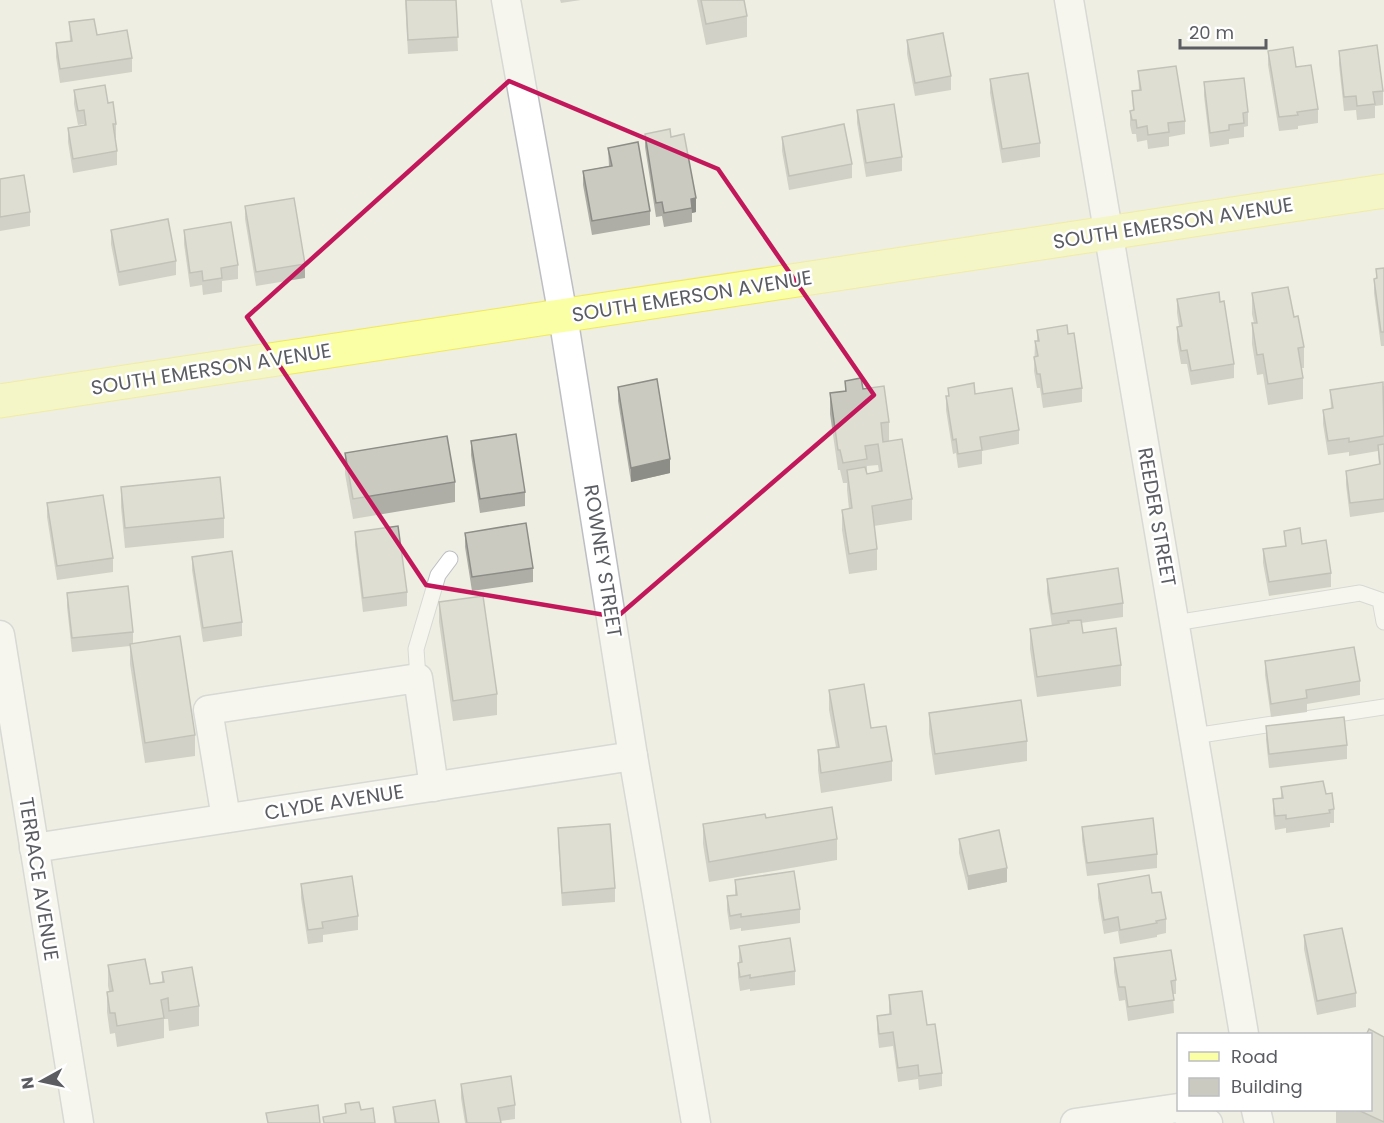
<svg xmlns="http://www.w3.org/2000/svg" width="1384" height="1123" viewBox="0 0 1384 1123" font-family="Poppins,sans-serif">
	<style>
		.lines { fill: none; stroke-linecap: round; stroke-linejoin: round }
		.lane-casing { stroke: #bdbec4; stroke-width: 17 }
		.street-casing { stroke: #bdbec4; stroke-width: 31 }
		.primary-casing { stroke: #f2e957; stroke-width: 35 }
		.lane { stroke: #fff; stroke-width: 15 }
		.street { stroke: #fff; stroke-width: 28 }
		.primary { stroke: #faffa6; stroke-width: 33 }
		.wall { fill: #aeaea6; fill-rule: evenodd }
		.shaded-wall { fill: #8d8d87 }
		.building { fill: #cacac1; stroke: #8d8d87; stroke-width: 1.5 }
		.marked { fill: none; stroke: #c2185b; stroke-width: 4.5; stroke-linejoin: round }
		.labels { text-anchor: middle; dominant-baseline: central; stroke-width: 5; stroke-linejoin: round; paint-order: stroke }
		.street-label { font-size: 20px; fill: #5b5d63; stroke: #fff }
	</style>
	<rect width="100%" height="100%" fill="#eeeee2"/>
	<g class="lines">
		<defs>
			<g id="lane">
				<path d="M1175 623 1360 593 1380 600 1384 622"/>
				<path d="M418 678 416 649 438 575 450 559"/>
				<path d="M1194 736 1384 707"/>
			</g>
			<g id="street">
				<path d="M506 0 563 316 633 756 696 1123"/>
				<path d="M1069 0 1244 1034"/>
				<path d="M0 635 79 1123"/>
				<path d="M226 818 208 710 418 678 434 787"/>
				<path d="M34 848 633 756"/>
				<path d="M1182 1110 1208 1123"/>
				<path d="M1256 1110 1259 1123"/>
				<path d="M1075 1123 1178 1108"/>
			</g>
			<path id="primary" d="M0 401 1384 191"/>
		</defs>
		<use href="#lane" class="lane-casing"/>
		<use href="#street" class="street-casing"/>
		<use href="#primary" class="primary-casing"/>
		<use href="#lane" class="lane"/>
		<use href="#street" class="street"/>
		<use href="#primary" class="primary"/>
	</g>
	<g class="wall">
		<path d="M405 0H456L458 51 408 54Z"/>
		<path d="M560 0H581L561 3Z"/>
		<path d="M697 0H744L747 16V37L706 45Z"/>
		<path d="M69 22 97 35 132 58V72L60 83 56 57V43L70 41Z"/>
		<path d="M907 40 951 76V90L915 96 907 54Z"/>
		<path d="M1268 51 1296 67 1318 109V123L1298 126V129L1279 131 1268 65Z"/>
		<path d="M1339 51 1383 91V105L1375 106V118L1357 120 1356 110 1344 111 1339 65Z"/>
		<path d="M1138 71 1185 121V134L1169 137V146L1148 149 1147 140 1137 142 1136 134H1132L1130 125V111H1133L1132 91 1139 90Z"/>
		<path d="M990 79 1040 143V157L1002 163 990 93Z"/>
		<path d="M1204 82 1248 112V126L1244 127V137L1229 139V144L1210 147 1204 96Z"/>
		<path d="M74 90 108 103 116 124V138H115L117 151V165L73 173 68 142V128L84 125V124L78 125 74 104Z"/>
		<path d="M857 110 902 157V171L866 177 857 123Z"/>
		<path d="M645 134 671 137 696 212 692 213V222L664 227 662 216 656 217 645 147Z"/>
		<path d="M782 137 852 164V178L789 190 782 151Z"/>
		<path d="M608 148 650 211V225L592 235 583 185V171L609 166Z"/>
		<path d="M0 179 30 212V226L0 231Z"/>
		<path d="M245 206 305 264V278L256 286 245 219Z"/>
		<path d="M111 230 176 261V275L119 286 111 244Z"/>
		<path d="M184 230 238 265V279L222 281V292L203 295 202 285 190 287 184 244Z"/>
		<path d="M1384 268V346H1381L1374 293V279H1376V269Z"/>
		<path d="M1252 293 1294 317 1304 347V368H1301L1303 378V399L1268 405 1263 374 1257 375 1252 344V323H1254L1252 314Z"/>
		<path d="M1177 299 1234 364V378L1191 385 1187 364H1181L1177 341V327L1179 326 1177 313Z"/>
		<path d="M1037 330 1068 334 1082 388V402L1043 408 1040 388H1037L1034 371 1035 341H1037Z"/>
		<path d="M845 381 863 389 889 422V441L912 499V520L874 526 877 549V570L849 574 842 530V510L849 509 847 490V483H843L840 470H838L830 414V393L845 391ZM878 465 879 472 867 474V466Z"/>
		<path d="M1384 386V512L1350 517 1346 485V471L1379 465 1378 451 1349 456V452L1328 455 1323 424V410L1331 409 1330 390Z"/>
		<path d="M618 387 670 473 631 482 618 401Z"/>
		<path d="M948 388 975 394 1019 430V444L982 451V464L958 468 956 453 953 454 946 410V396H948Z"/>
		<path d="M471 441 525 492V506L480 513 471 455Z"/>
		<path d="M345 453 455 482V502L353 519 345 474Z"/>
		<path d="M121 487 224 518V538L125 548 121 507Z"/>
		<path d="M47 503 113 558V572L57 580 47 517Z"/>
		<path d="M1284 531 1331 573V587L1269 596 1263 563V549L1285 546Z"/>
		<path d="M355 532 407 592V606L363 612 355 545Z"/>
		<path d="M465 533 533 568V582L472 591 465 547Z"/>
		<path d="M192 557 242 622V636L203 642 192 570Z"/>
		<path d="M1047 579 1123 603V617L1081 623 1083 633 1121 665V686L1037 697 1030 649V629L1052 626 1047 593Z"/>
		<path d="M67 593 133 632V643L195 735V756L145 763 130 664V646L72 652 67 607Z"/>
		<path d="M439 602 497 694V715L453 721 439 622Z"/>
		<path d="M1265 661 1360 681V695L1307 704V712L1271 717 1265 675Z"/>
		<path d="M829 690 871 728 892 761V781L821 793 818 770V750L836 747 829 710Z"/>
		<path d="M929 713 1027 741V761L935 775 929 734Z"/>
		<path d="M1266 726 1347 745V759L1269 768 1266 740Z"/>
		<path d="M1281 787 1326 794 1334 809V823H1330V827L1286 833V828L1275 830 1273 813V799L1281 798Z"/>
		<path d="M766 818 837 839V860L709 882 703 844V824Z"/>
		<path d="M1082 827 1157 854V868L1087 876 1082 840Z"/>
		<path d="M558 828 615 888V902L562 906 558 841Z"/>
		<path d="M959 839 1007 882 968 890 959 853Z"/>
		<path d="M735 880 800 909V923L741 931V928L730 930 727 910V896L735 895Z"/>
		<path d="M301 884 358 916V930L323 935V942L308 944 301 898Z"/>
		<path d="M1098 884 1152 893 1166 919V933L1157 935V937L1120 944 1118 931 1104 934 1098 898Z"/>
		<path d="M1304 935 1356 993V1007L1317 1015 1304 949Z"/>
		<path d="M739 946 795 971V985L750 991V989L740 991 738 977V963H739Z"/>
		<path d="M1114 958 1176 980V994H1173L1174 1013 1128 1021 1125 1000 1119 1001 1114 972Z"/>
		<path d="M108 965 150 984 162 982V972L199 1006V1026L169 1031 168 1019H164V1038L117 1047 115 1033 110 1034 107 1012V992L109 991 108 986Z"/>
		<path d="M889 995 927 1025 942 1073V1086L919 1090 918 1079 898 1082 893 1046 879 1048 877 1030V1016L889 1014Z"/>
		<path d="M1384 1037V1123H1336V1110H1371Z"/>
		<path d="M461 1084 515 1105V1119L500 1121 501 1123H465L461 1098Z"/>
		<path d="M393 1107 439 1123H394Z"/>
	</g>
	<g class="shaded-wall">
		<path d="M696 198V212L692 213 691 199Z"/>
		<path d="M670 459V473L631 482V468Z"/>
		<path d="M1007 868V882L968 890V876Z"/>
	</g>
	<g class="building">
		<path d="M406 0H456L458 37 408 40Z"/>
		<path d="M701 0H744L747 16 706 24Z"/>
		<path d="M94 19 97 35 127 30 132 58 60 69 56 43 72 41 69 22Z"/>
		<path d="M943 33 951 76 915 83 907 40Z"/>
		<path d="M1377 45 1383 91 1373 92 1375 104 1357 106 1356 96 1344 97 1339 51Z"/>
		<path d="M1293 47 1296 67 1311 65 1318 109 1297 112 1298 115 1279 117 1268 51Z"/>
		<path d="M1176 66 1185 121 1168 123 1169 132 1148 135 1147 126 1137 128 1136 120H1132L1130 111 1134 110 1132 91 1141 90 1138 71Z"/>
		<path d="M1028 73 1040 143 1002 149 990 79Z"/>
		<path d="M1244 78 1248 112 1243 113 1244 123 1229 125V130L1210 133 1204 82Z"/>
		<path d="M105 85 108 103 113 102 116 124H113L117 151 73 159 68 128 86 125 84 110 78 111 74 90Z"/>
		<path d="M894 104 902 157 866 163 857 110Z"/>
		<path d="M844 124 852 164 789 176 782 137Z"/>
		<path d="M670 129 671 137 684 134 696 198 691 199 692 208 664 213 662 202 656 203 645 134Z"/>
		<path d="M638 142 650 211 592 221 583 171 612 166 608 148Z"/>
		<path d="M24 175 30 212 0 217V179Z"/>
		<path d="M294 198 305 264 256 272 245 206Z"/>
		<path d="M168 219 176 261 119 272 111 230Z"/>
		<path d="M231 222 238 265 221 268 222 278 203 281 202 271 190 273 184 230Z"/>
		<path d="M1384 268V332H1381L1374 279 1377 278 1376 269Z"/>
		<path d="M1288 287 1294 317 1298 316 1304 347 1298 348 1303 378 1268 384 1263 354 1257 355 1252 323H1257L1252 293Z"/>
		<path d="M1219 292 1220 302 1224 301 1234 364 1191 371 1187 350 1181 351 1177 327 1182 326 1177 299Z"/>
		<path d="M1067 325 1068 334 1074 333 1082 388 1043 394 1040 374H1037L1034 357 1038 356 1035 341H1039L1037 330Z"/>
		<path d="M861 378 863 389 884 386 889 422 881 423 883 442 902 439 912 499 872 506 877 549 849 554 842 510 852 508 847 470 865 467 867 474 882 471 878 444 865 446 867 459 843 463 840 450H838L830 393 846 391 845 381Z"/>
		<path d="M657 379 670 459 631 468 618 387Z"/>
		<path d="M1383 382 1384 436 1349 442V438L1328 441 1323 410 1333 408 1330 390Z"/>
		<path d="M974 383 975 394 1012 388 1019 430 980 437 982 450 958 454 956 439 953 440 946 396H949L948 388Z"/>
		<path d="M516 434 525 492 480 499 471 441Z"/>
		<path d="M447 436 455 482 353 499 345 453Z"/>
		<path d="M1384 444V499L1350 503 1346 471 1380 464 1378 445Z"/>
		<path d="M220 477 224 518 125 528 121 487Z"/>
		<path d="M103 495 113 558 57 566 47 503Z"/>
		<path d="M526 523 533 568 472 577 465 533Z"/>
		<path d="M398 526 407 592 363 598 355 532Z"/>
		<path d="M1300 528 1302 544 1326 540 1331 573 1269 582 1263 549 1286 546 1284 531Z"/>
		<path d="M232 551 242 622 203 628 192 557Z"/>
		<path d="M1118 568 1123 603 1052 614 1047 579Z"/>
		<path d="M128 586 133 632 72 638 67 593Z"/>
		<path d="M483 596 497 694 453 701 439 602Z"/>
		<path d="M1081 620 1083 633 1116 628 1121 665 1037 677 1030 629 1069 623 1068 621Z"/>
		<path d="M180 636 195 735 145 743 130 644Z"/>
		<path d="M1354 647 1360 681 1306 690 1307 698 1271 704 1265 661Z"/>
		<path d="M864 684 871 728 886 726 892 761 821 773 818 750 839 747 829 690Z"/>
		<path d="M1021 700 1027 741 935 754 929 713Z"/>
		<path d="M1344 717 1347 745 1269 754 1266 726Z"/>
		<path d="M1323 781 1326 794 1332 793 1334 809 1329 810 1330 813 1286 819V815L1275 816 1273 799 1283 798 1281 787Z"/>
		<path d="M832 807 837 839 709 862 703 824 765 814 766 818Z"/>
		<path d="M1153 818 1157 854 1087 863 1082 827Z"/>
		<path d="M610 824 615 888 562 893 558 828Z"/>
		<path d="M999 830 1007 868 968 876 959 839Z"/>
		<path d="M794 871 800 909 741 917V914L730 916 727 896 737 895 735 880Z"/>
		<path d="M1149 875 1152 893 1161 892 1166 919 1156 921 1157 923 1120 930 1118 917 1104 920 1098 884Z"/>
		<path d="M352 876 358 916 322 922 323 928 308 930 301 884Z"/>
		<path d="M1342 928 1356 993 1317 1001 1304 935Z"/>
		<path d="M790 938 795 971 750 978V975L740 977 738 963 742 962 739 946Z"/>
		<path d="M1171 950 1176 980 1171 981 1174 1000 1128 1007 1125 987H1119L1114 958Z"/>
		<path d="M145 959 150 984 164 982 162 972 192 967 199 1006 169 1011 168 998 161 1000 164 1018 117 1026 115 1013H110L107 992 113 991 108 965Z"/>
		<path d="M922 991 927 1025 935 1024 942 1073 919 1076 918 1065 898 1068 893 1032 879 1034 877 1016 891 1014 889 995Z"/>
		<path d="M1369 1029 1384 1037V1122L1358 1110H1371V1035H1366Z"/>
		<path d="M511 1076 515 1105 498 1108 501 1123H467L461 1084Z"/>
		<path d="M435 1100 439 1123H396L393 1107Z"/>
		<path d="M359 1102 361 1110 373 1108 375 1123H324L323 1117 346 1113 345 1104Z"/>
		<path d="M318 1105 320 1123H268L266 1113Z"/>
	</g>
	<path d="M0 0H1384V1123H0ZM509 81 718 169 874 395 617 617 426 585 247 317Z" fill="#eeeee2" fill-opacity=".55" fill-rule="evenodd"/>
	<path class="marked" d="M509 81 718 169 874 395 617 617 426 585 247 317Z"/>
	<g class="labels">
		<g class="street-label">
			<text transform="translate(1173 223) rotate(-9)">SOUTH EMERSON AVENUE</text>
			<text transform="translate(692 296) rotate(-9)">SOUTH EMERSON AVENUE</text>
			<text transform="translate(211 369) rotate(-9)">SOUTH EMERSON AVENUE</text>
			<text transform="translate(1157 517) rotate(80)">REEDER STREET</text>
			<text transform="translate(603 561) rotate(81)">ROWNEY STREET</text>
			<text transform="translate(334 802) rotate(-9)">CLYDE AVENUE</text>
			<text transform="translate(39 879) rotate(81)">TERRACE AVENUE</text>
		</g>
	</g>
	<rect x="1177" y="1033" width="195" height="78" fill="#ffffff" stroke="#bdbec1" stroke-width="1.5"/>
	<rect x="1189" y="1052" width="30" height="9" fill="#faffa6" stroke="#bdbec1" stroke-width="1.5"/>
	<text x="1231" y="1063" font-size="18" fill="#5b5d63">Road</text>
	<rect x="1189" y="1078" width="30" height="18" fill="#cacac1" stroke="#bdbec1" stroke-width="1.5"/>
	<text x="1231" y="1093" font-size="18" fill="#5b5d63">Building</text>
	<g transform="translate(42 1081) rotate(262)" stroke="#ffffff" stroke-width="4.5" paint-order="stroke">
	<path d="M0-4.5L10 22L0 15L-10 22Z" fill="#5b5d63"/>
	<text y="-9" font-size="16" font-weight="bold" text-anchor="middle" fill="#5b5d63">N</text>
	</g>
	<path d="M1180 39v9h86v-9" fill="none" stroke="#5b5d63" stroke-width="3"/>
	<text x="1189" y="39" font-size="18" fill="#5b5d63" stroke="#ffffff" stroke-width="4.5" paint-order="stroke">20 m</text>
</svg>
